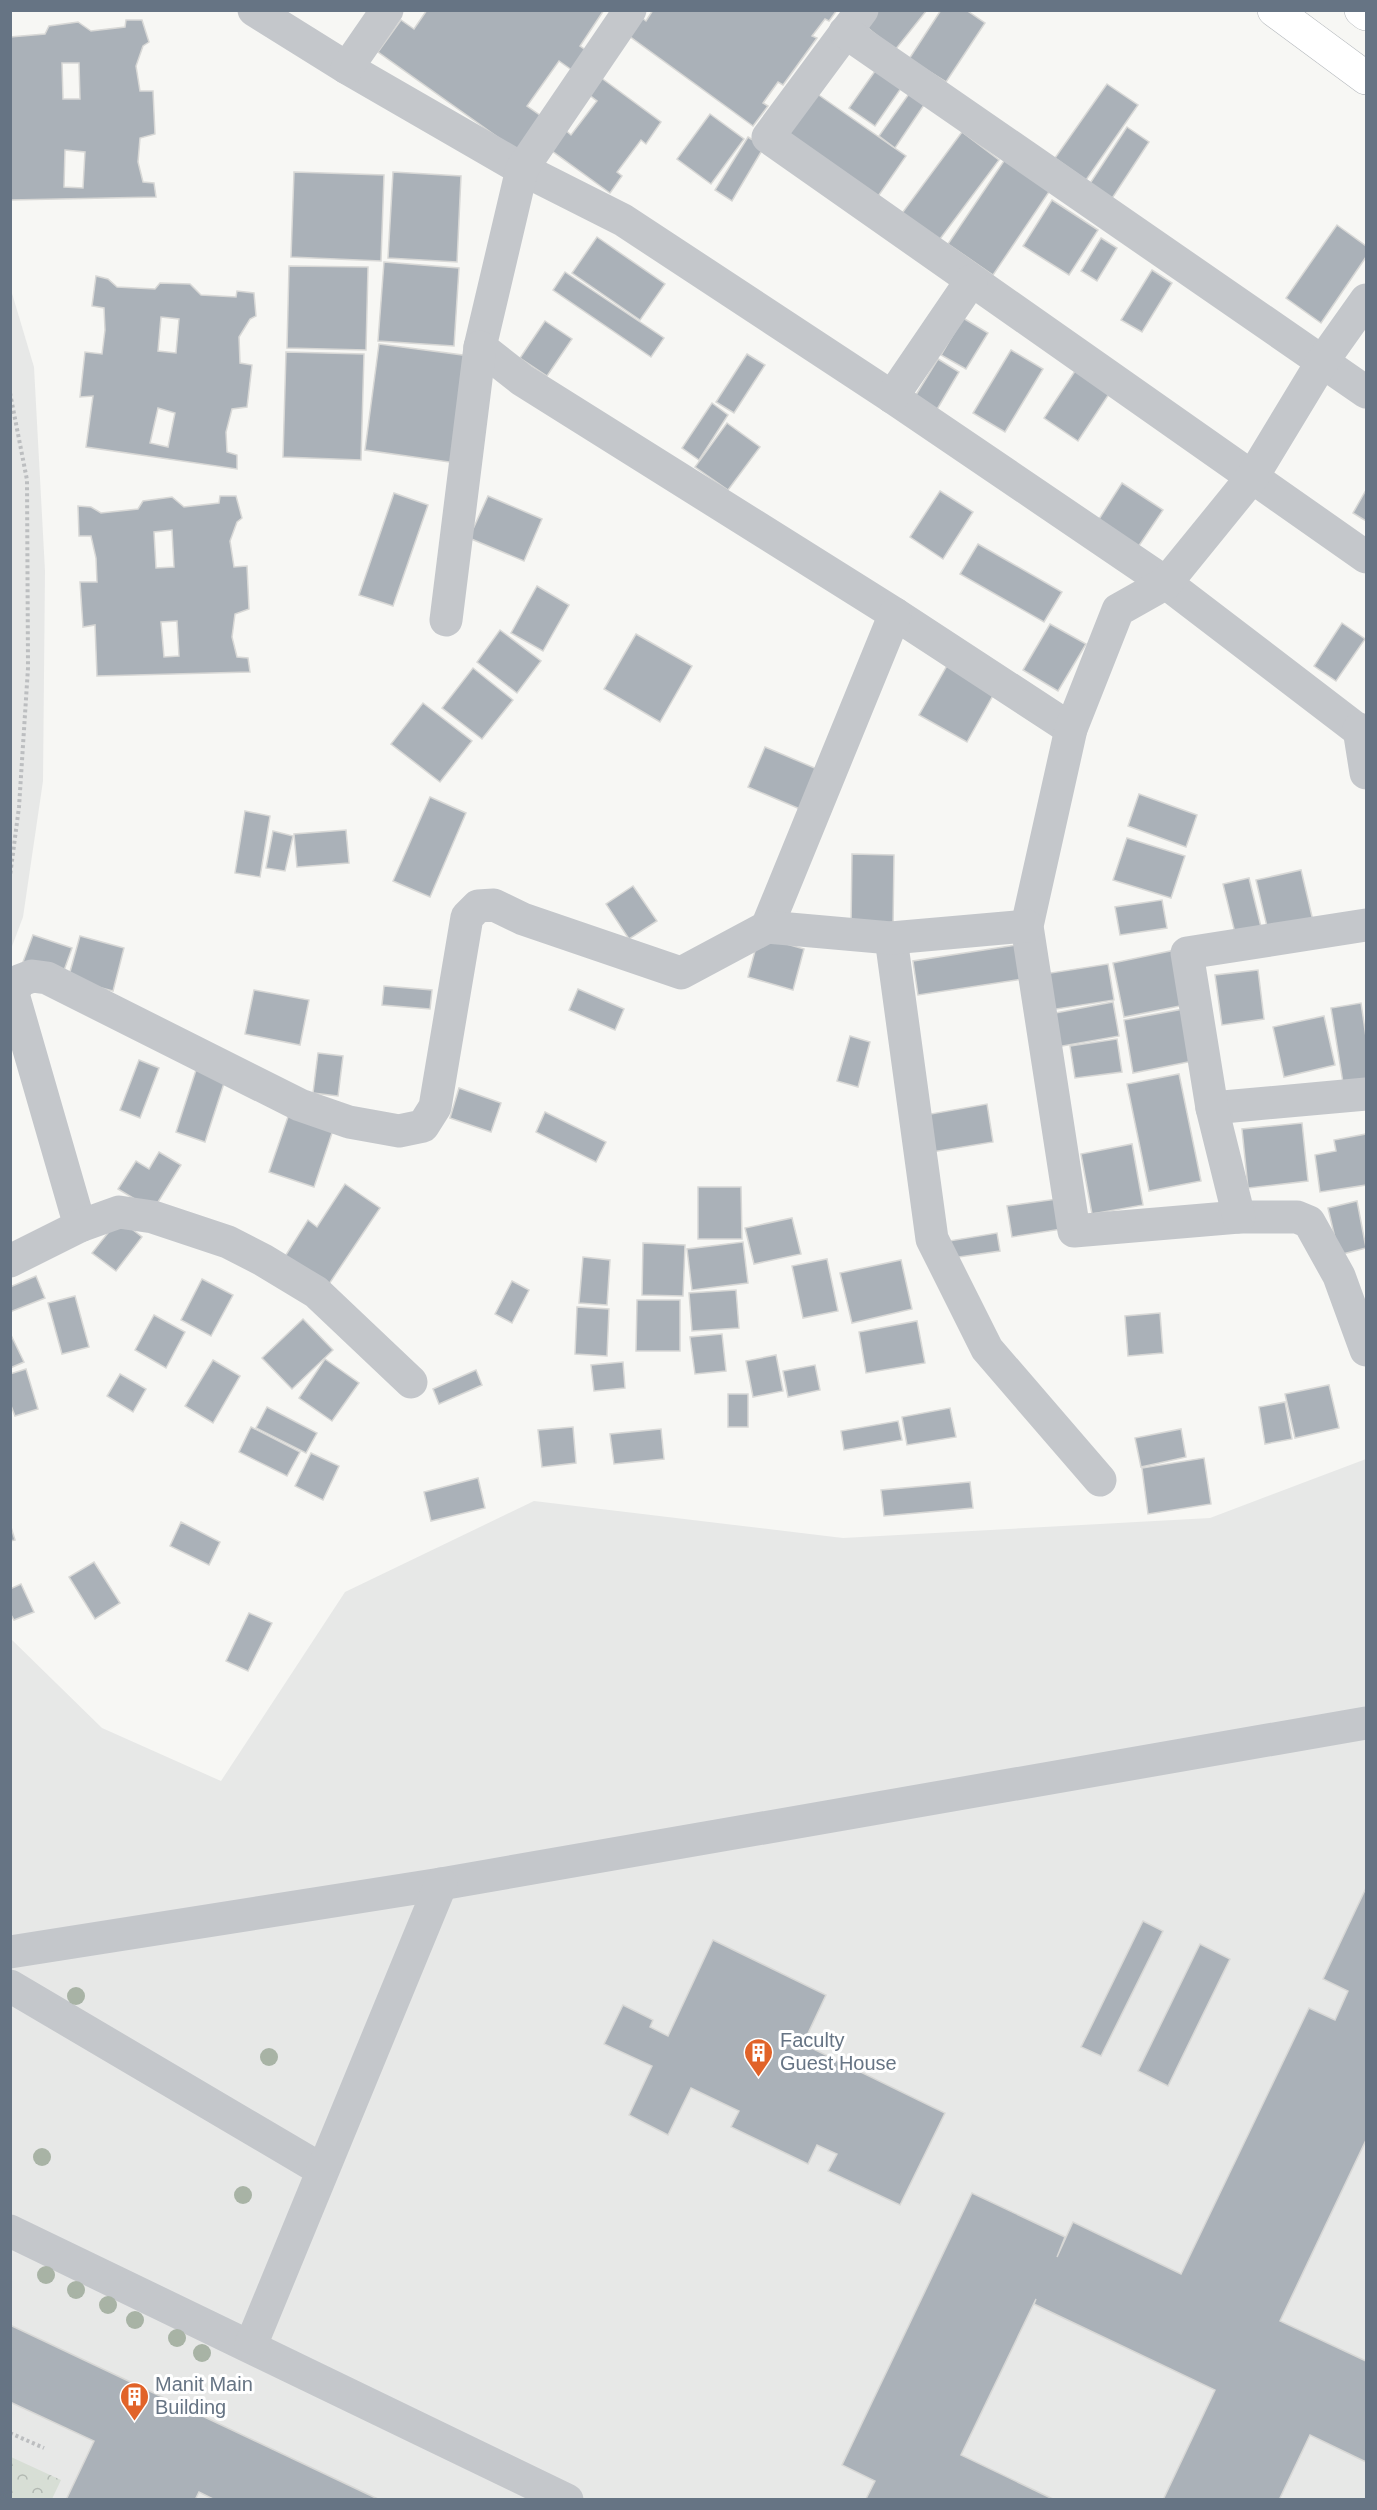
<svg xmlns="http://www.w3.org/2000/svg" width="1377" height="2510" viewBox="0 0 1377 2510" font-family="Arial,sans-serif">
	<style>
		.built { fill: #e7e8e7 }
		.park { fill: url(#park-crowns) }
		.building { fill: #aab1b8; stroke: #d8d8d6; stroke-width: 1.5; fill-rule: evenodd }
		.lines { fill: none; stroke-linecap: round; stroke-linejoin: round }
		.major-casing { stroke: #b5b9bd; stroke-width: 34 }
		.path { stroke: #bcbec0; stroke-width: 4; stroke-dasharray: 3 3; stroke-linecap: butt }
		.minor { stroke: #c4c7cb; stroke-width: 33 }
		.major { stroke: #fff; stroke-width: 33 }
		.tree { fill: #a8b3a5 }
		.labels { text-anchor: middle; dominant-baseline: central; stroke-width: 6; stroke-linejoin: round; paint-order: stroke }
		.poi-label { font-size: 20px; fill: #667484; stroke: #fff; text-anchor: start }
	</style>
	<defs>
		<pattern id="park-crowns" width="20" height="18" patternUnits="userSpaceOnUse" patternTransform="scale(1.5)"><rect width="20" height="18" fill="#d7ded5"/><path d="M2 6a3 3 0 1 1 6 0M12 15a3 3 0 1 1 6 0" fill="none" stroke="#b2b9b2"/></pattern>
	</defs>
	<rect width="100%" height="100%" fill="#f7f7f4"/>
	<g class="built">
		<path d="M11 290 34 367 45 571 43 781 23 917 11 949Z"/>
		<path d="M1366 1459V2499H11L10 1638 102 1728 221 1781 345 1592 534 1501 843 1538 1210 1518Z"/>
	</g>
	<path class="park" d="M11 2457 61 2480 52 2499H11Z"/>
	<g class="building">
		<path d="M427 10H604L580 46 590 53 576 73 559 61 527 106 544 118 520 153 378 52 401 20 414 29Z"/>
		<path d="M653 10H837L829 21 825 19 812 36 817 38 783 85 778 82 763 103 768 106 753 126 625 33 638 15 646 21Z"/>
		<path d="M874 10H927L895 50 863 24Z"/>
		<path d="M941 10H966L985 23 946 82 909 59Z"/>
		<path d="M126 20H142L149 42 143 46 136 66 140 91H153L155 134 140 138 138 162 143 182 154 183 156 197 10 200V37L45 34 49 26 78 22 91 31 125 27ZM62 63H79L80 99H63ZM65 150 85 152 83 188 64 187Z"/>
		<path d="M880 64 906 81 875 126 849 108Z"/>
		<path d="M600 77 661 122 646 144 641 140 617 172 622 176 610 193 548 148 563 128 571 135 597 101 588 94Z"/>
		<path d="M1107 84 1138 105 1086 180 1055 158Z"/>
		<path d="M813 91 906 156 872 205 779 139Z"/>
		<path d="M911 91 926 102 895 148 879 136Z"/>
		<path d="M710 114 744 139 711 184 677 159Z"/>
		<path d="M1127 127 1149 142 1107 206 1085 191Z"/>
		<path d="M962 132 999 160 934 247 897 220Z"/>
		<path d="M748 137 764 147 732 201 715 190Z"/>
		<path d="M1010 152 1055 183 993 275 948 244Z"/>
		<path d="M294 172 384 175 381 261 291 257Z"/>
		<path d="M393 172 461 176 457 262 388 258Z"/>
		<path d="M1052 200 1098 230 1069 275 1023 246Z"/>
		<path d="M1337 225 1366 246V257L1321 323 1286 298Z"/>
		<path d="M597 237 665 284 640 320 572 273Z"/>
		<path d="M1101 238 1117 248 1097 281 1081 271Z"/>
		<path d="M384 262 459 268 454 346 378 341Z"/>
		<path d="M289 266 368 267 366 350 287 348Z"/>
		<path d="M1152 270 1172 283 1142 332 1121 320Z"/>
		<path d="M565 272 664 338 651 357 553 290Z"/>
		<path d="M96 276 108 279 117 287 155 289 160 283 190 284 201 295 236 297 237 291 254 293 256 316 250 319 239 337 240 363 252 365 247 407 232 409 226 432 227 452 237 455V469L86 447 93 396 80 397 85 352 102 354 105 330 104 308 92 306ZM161 317 179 319 176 353 158 351ZM158 408 175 413 168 447 150 443Z"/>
		<path d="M963 318 988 333 966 369 941 355Z"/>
		<path d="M545 321 572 339 547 376 520 358Z"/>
		<path d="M379 344 470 356 456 463 365 450Z"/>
		<path d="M1011 350 1043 369 1005 432 973 413Z"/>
		<path d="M286 352 364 354 361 460 283 457Z"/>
		<path d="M747 354 765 365 734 413 716 402Z"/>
		<path d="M938 359 959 372 936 411 914 398Z"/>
		<path d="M1079 365 1113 388 1078 441 1044 418Z"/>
		<path d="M712 403 728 415 699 460 682 448Z"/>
		<path d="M727 423 760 447 728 490 695 467Z"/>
		<path d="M1122 483 1163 510 1134 553 1094 527Z"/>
		<path d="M1366 490V521L1353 513Z"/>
		<path d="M940 491 973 512 943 559 910 537Z"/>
		<path d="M394 493 428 505 393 606 359 595Z"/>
		<path d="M220 496H236L242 518 237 522 230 541 234 567 247 566 249 609 235 614 232 637 237 657 248 658 250 672 97 676 95 625 83 627 80 582H97L96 558 91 536H79L78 506 91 507 101 513 138 509 143 501 172 497 184 507 219 503ZM172 530 174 567 156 568 154 532ZM177 621 179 656 164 657 161 622Z"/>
		<path d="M488 496 542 519 524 561 469 538Z"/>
		<path d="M978 544 1062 592 1044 622 960 574Z"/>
		<path d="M537 586 569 605 543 651 511 633Z"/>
		<path d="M1342 623 1365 639 1336 681 1314 666Z"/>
		<path d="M1050 624 1086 644 1058 691 1023 670Z"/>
		<path d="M500 630 541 661 517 693 477 662Z"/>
		<path d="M636 634 692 666 660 722 604 689Z"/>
		<path d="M948 664 996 690 967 742 919 715Z"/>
		<path d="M473 668 513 700 482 739 442 708Z"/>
		<path d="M423 703 472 741 440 782 391 744Z"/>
		<path d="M765 747 824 772 807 812 748 787Z"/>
		<path d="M1139 794 1197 815 1186 847 1128 826Z"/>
		<path d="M430 797 466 813 430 897 393 881Z"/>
		<path d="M245 811 270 816 260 877 235 873Z"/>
		<path d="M346 830 349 863 297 867 294 834Z"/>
		<path d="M273 831 293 836 285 871 266 868Z"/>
		<path d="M1127 838 1185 856 1171 898 1113 880Z"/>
		<path d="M852 854 894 855 893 928H851Z"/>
		<path d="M1301 870 1314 925 1269 935 1256 880Z"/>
		<path d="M1249 878 1263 935 1237 941 1223 884Z"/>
		<path d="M633 886 657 921 629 939 606 904Z"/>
		<path d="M1162 900 1167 928 1120 935 1115 907Z"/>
		<path d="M33 935 72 948 62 976 23 962Z"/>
		<path d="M80 936 124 948 113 991 68 979Z"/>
		<path d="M759 936 804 949 793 990 748 977Z"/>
		<path d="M1023 944 1029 978 918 995 913 961Z"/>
		<path d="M1180 949 1190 1004 1124 1017 1113 963Z"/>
		<path d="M1108 964 1114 1000 1050 1010 1044 974Z"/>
		<path d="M1258 970 1264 1019 1222 1025 1215 975Z"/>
		<path d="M384 986 432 990 430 1009 382 1005Z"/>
		<path d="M578 989 624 1009 615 1030 569 1010Z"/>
		<path d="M254 990 309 1000 300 1045 245 1034Z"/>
		<path d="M1113 1002 1119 1036 1057 1047 1050 1014Z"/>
		<path d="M1361 1003 1366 1037V1086L1344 1089 1331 1008Z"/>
		<path d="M1189 1008 1198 1060 1133 1073 1124 1020Z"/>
		<path d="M1324 1016 1335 1065 1284 1077 1273 1027Z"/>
		<path d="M850 1036 870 1042 858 1087 837 1081Z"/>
		<path d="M1117 1039 1122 1072 1075 1078 1070 1046Z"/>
		<path d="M318 1053 343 1056 338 1096 313 1093Z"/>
		<path d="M139 1060 159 1068 140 1118 120 1110Z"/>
		<path d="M198 1064 227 1074 205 1142 176 1132Z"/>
		<path d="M1179 1074 1201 1181 1149 1191 1127 1084Z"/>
		<path d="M459 1088 501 1103 491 1132 450 1118Z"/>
		<path d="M987 1104 993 1142 932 1152 925 1115Z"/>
		<path d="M290 1111 334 1127 314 1187 269 1172Z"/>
		<path d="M545 1112 606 1142 596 1162 536 1132Z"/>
		<path d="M1302 1123 1308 1181 1248 1188 1242 1129Z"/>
		<path d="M1366 1134V1185L1320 1192 1315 1155 1336 1151 1334 1140Z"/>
		<path d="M1132 1144 1143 1205 1092 1214 1081 1154Z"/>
		<path d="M159 1152 181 1165 153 1210 118 1189 136 1161 149 1169Z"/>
		<path d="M345 1184 380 1208 327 1287 284 1258 308 1220 317 1227Z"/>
		<path d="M698 1187H741L742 1239H698Z"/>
		<path d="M1057 1199 1062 1229 1012 1237 1007 1206Z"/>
		<path d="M1357 1201 1366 1248 1339 1255 1328 1208Z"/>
		<path d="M792 1218 801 1254 754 1264 745 1228Z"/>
		<path d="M119 1219 142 1237 116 1271 92 1253Z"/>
		<path d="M997 1233 1000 1251 952 1258 949 1241Z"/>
		<path d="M743 1242 748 1283 692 1290 687 1249Z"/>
		<path d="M643 1243 685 1245 683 1296 642 1295Z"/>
		<path d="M583 1257 610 1260 607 1305 579 1303Z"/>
		<path d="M827 1259 838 1311 803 1318 792 1266Z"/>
		<path d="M901 1260 912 1309 852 1323 840 1273Z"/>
		<path d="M36 1276 45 1298 10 1312V1287Z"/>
		<path d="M202 1279 233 1295 211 1336 181 1320Z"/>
		<path d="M512 1281 529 1290 512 1323 495 1314Z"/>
		<path d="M736 1290 739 1328 692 1331 689 1293Z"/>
		<path d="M75 1296 89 1347 62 1354 48 1303Z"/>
		<path d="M637 1300H680V1351H636Z"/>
		<path d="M577 1307 609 1309 607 1356 575 1354Z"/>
		<path d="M1160 1313 1163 1353 1128 1356 1125 1316Z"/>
		<path d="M154 1315 185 1332 166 1368 135 1350Z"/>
		<path d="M303 1319 333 1350 292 1389 262 1358Z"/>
		<path d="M917 1321 925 1363 866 1373 859 1332Z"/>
		<path d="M10 1333 24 1362 10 1368Z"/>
		<path d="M722 1334 726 1371 695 1374 690 1337Z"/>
		<path d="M776 1355 783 1391 753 1397 746 1361Z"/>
		<path d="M325 1359 359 1383 332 1421 299 1398Z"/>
		<path d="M213 1360 240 1376 213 1423 185 1406Z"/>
		<path d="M623 1362 625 1388 594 1391 591 1365Z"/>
		<path d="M815 1365 820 1390 788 1397 783 1371Z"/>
		<path d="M26 1369 38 1409 15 1416 10 1403V1374Z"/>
		<path d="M476 1370 482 1385 439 1404 433 1389Z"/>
		<path d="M120 1374 146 1389 133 1412 107 1396Z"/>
		<path d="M1329 1385 1339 1428 1295 1438 1285 1394Z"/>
		<rect x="728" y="1394" width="20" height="33"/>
		<path d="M1285 1402 1292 1439 1265 1444 1259 1407Z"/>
		<path d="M267 1407 317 1433 306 1453 256 1428Z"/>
		<path d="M950 1408 956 1437 907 1445 902 1417Z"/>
		<path d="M898 1421 902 1440 844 1450 841 1431Z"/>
		<path d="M251 1427 300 1452 287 1476 239 1452Z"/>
		<path d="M573 1427 576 1463 542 1467 538 1430Z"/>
		<path d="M661 1429 664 1459 614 1464 610 1434Z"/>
		<path d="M1181 1429 1186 1457 1141 1467 1135 1438Z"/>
		<path d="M311 1453 339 1466 323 1500 295 1486Z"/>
		<path d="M1204 1458 1211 1504 1148 1514 1142 1468Z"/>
		<path d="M478 1478 485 1508 431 1521 424 1492Z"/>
		<path d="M970 1482 973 1508 884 1516 881 1490Z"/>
		<path d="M181 1522 220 1542 209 1565 170 1546Z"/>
		<path d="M10 1524 15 1540 10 1541Z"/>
		<path d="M94 1562 120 1603 95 1619 69 1577Z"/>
		<path d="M21 1584 34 1612 14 1620 10 1613V1589Z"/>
		<path d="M249 1613 272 1623 248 1671 226 1661Z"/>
		<path d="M1366 1888V2140L1280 2321 1366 2361V2462L1310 2435 1279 2500H1163L1215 2390 1034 2304 1036 2299 961 2455 1055 2500 866 2499 875 2481 842 2465 972 2193 1065 2237 1057 2257 1073 2222 1181 2274 1309 2008 1335 2020 1348 1991 1323 1979Z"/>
		<path d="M1143 1921 1163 1931 1101 2056 1081 2047Z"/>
		<path d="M713 1940 826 1995 803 2044 945 2113 900 2205 828 2171 837 2154 817 2145 808 2164 731 2127 739 2111 691 2088 668 2135 629 2115 652 2066 604 2044 623 2005 653 2020 650 2027 668 2036Z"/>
		<path d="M1200 1944 1230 1959 1168 2086 1138 2071Z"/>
		<path d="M10 2325 380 2500H215L199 2492 195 2500H66L94 2441 10 2402Z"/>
	</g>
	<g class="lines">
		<defs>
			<g id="major">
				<path d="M1274 10 1366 78"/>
				<path d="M1361 10 1366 14"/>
			</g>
		</defs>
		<use href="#major" class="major-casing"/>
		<g class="path">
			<path d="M10 393 27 480 28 668 19 807 10 876"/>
			<path d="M10 2433 44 2448"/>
		</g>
		<g class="minor">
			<path d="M254 10 347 68 522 169 623 220 892 397 1166 583 1366 736"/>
			<path d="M630 10 522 169 480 347 522 380 895 614 1071 729"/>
			<path d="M862 10 768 137 1366 557"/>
			<path d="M845 32 1366 392"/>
			<path d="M347 68 387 10"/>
			<path d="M1366 300 1322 362 1253 476 1166 583 1118 610 1071 729 1027 926 1074 1231 1239 1217H1297L1309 1222 1339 1276 1366 1350"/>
			<path d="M892 397 971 281"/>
			<path d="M446 620 480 347"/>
			<path d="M1359 729 1366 773"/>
			<path d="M767 927 895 614"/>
			<path d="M891 938 932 1239 987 1349 1100 1480"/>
			<path d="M1212 1108 1366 1094"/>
			<path d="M1239 1217 1212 1108 1187 953 1366 925"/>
			<path d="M80 1226 13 994 19 981 32 976 47 978 300 1105 349 1122 399 1131 423 1126 435 1107 467 917 478 906 494 905 523 919 681 973 767 927 891 938 1027 926"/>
			<path d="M10 1261 80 1226 119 1212 153 1217 228 1242 263 1260 316 1292 411 1382"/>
			<path d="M10 1952 441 1884 1366 1723"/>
			<path d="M10 1986 322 2170"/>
			<path d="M10 2231 567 2500"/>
			<path d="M251 2345 441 1884"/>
		</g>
		<use href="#major" class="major"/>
	</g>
	<g class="tree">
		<circle cx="76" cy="1996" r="9"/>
		<circle cx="269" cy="2057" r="9"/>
		<circle cx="42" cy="2157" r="9"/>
		<circle cx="243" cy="2195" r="9"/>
		<circle cx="46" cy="2275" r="9"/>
		<circle cx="76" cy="2290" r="9"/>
		<circle cx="108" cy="2305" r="9"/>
		<circle cx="135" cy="2320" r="9"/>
		<circle cx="177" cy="2338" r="9"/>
		<circle cx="202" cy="2353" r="9"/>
	</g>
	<defs>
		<symbol id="building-pin" viewBox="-11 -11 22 30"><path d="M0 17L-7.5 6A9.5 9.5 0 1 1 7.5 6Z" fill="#e16329" stroke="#fff"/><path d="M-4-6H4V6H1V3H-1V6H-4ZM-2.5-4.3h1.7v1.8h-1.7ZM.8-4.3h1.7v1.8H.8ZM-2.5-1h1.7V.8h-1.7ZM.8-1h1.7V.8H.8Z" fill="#fff"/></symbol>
	</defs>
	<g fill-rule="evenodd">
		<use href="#building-pin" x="742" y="2036" width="33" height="45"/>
		<use href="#building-pin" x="118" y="2380" width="33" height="45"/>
	</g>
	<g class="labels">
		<g class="poi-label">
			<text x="780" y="2040">Faculty<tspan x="780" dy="23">Guest House</tspan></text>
			<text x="155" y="2384">Manit Main<tspan x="155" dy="23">Building</tspan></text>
		</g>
	</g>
	<rect width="1377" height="2510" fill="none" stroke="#667484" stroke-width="24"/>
</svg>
